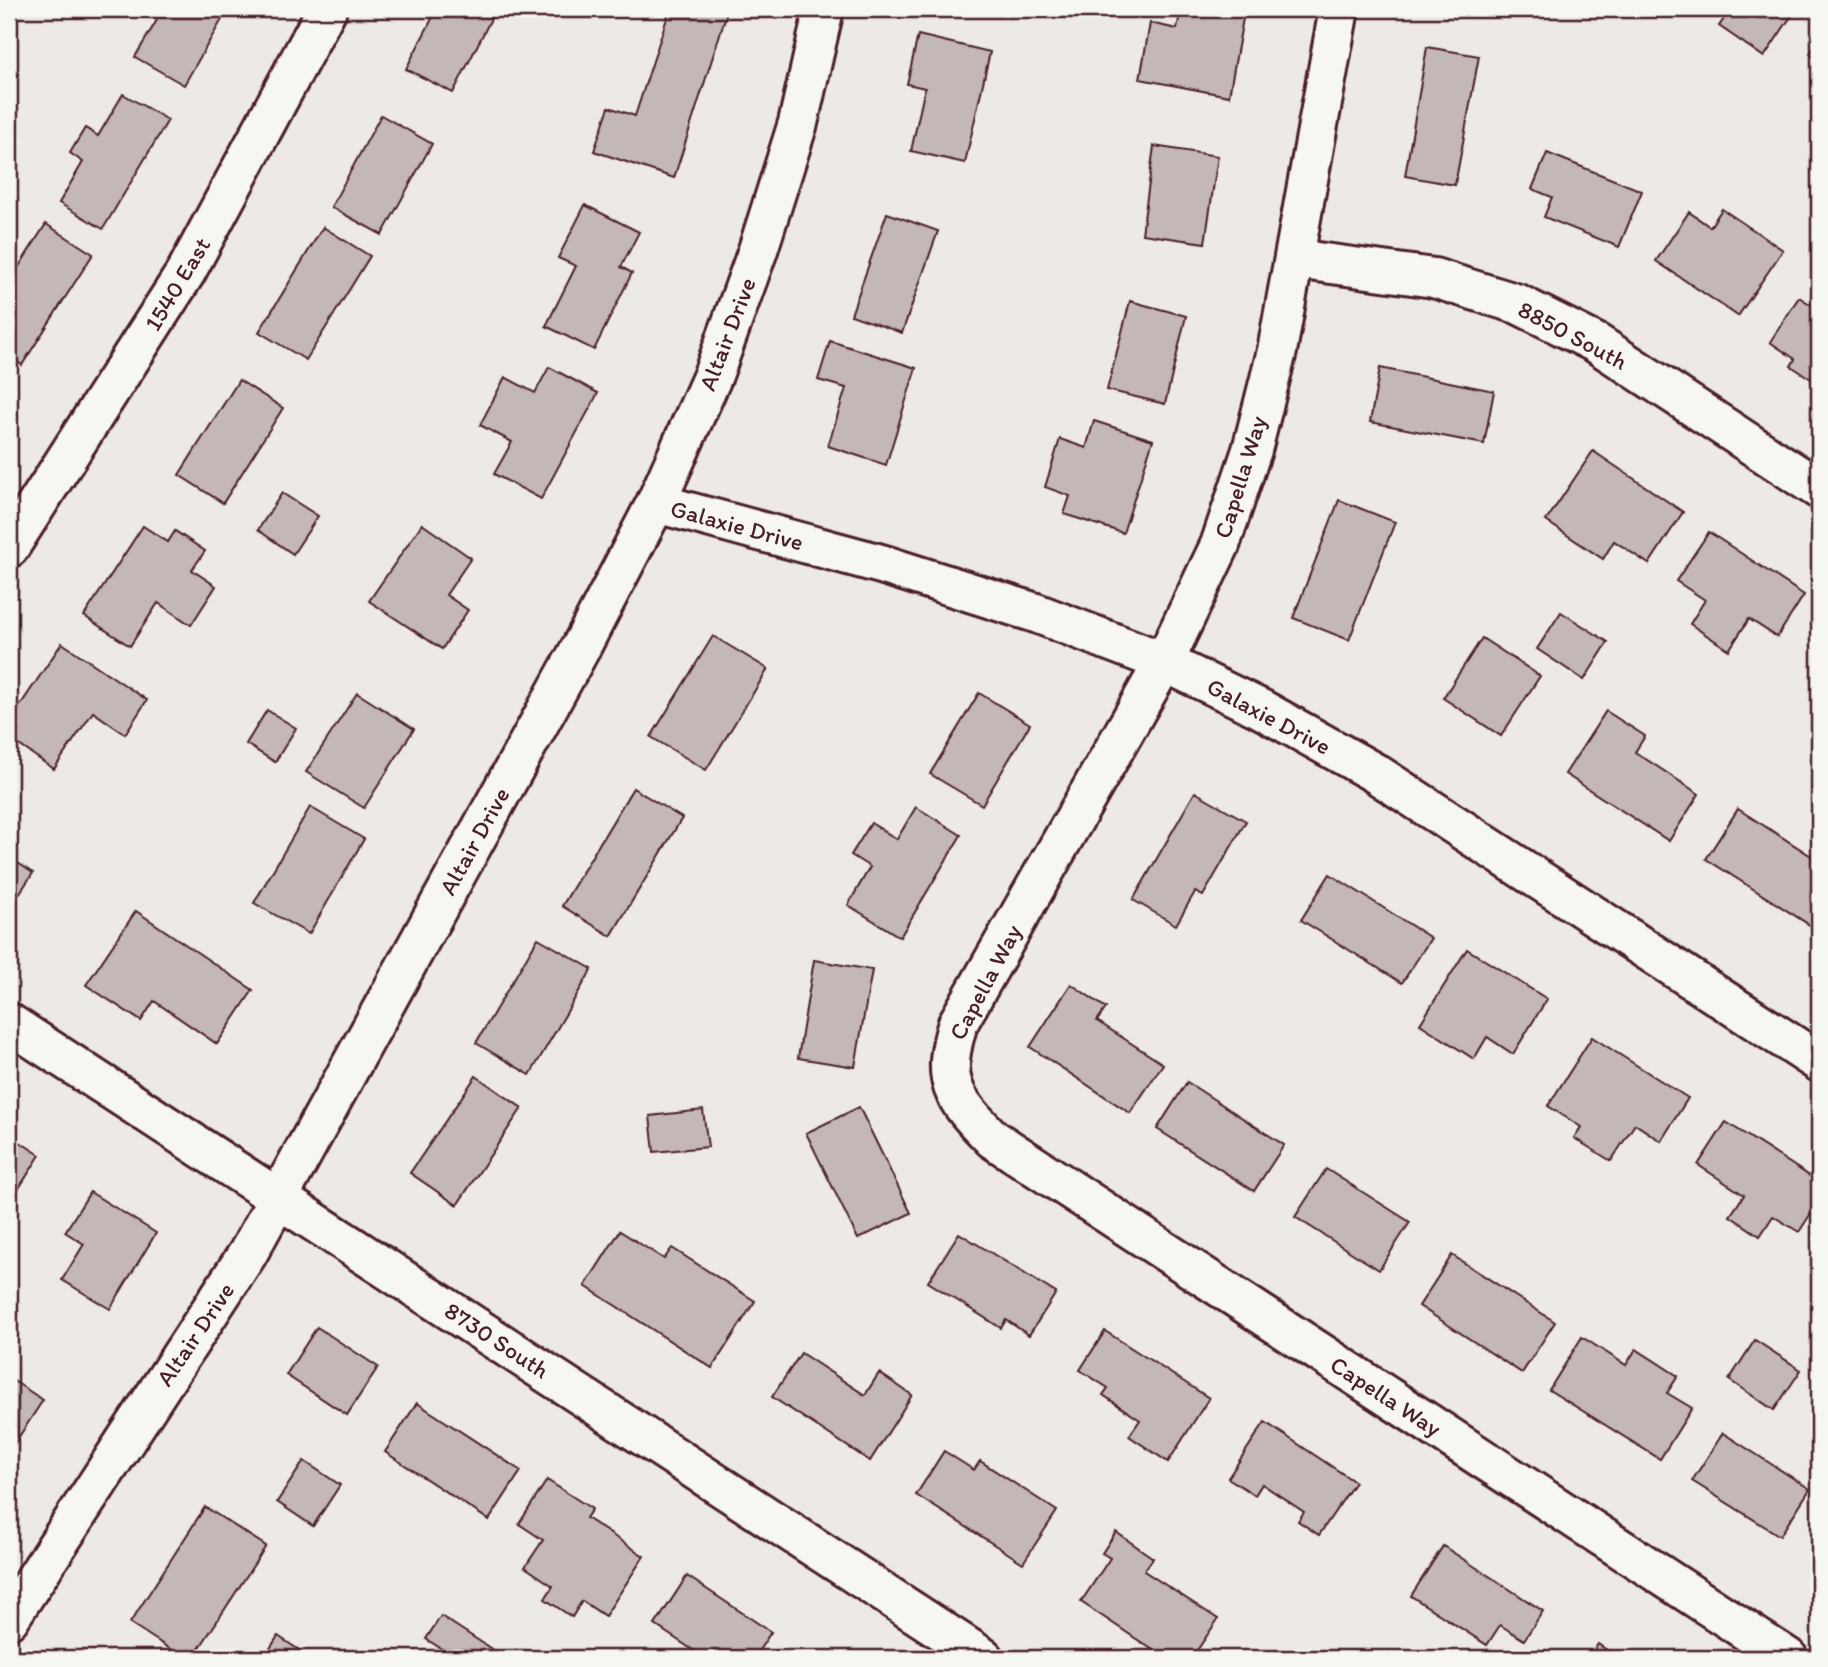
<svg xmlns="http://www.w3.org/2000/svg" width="1828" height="1667" viewBox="0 0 1828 1667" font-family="Itim,sans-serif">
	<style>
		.building { fill: #c4b7b7; stroke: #4a1f2b; stroke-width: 2 }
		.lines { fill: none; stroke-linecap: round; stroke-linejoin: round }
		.street-casing { stroke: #4a1f2b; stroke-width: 44 }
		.street { stroke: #f6f6f2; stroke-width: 38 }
		.labels { text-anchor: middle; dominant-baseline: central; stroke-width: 5; stroke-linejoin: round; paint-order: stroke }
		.street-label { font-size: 24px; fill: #4a1f2b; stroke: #f6f6f2 }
	</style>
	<rect width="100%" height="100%" fill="#ece9e6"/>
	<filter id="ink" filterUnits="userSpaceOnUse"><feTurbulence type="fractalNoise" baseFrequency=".0143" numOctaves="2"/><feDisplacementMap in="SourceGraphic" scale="14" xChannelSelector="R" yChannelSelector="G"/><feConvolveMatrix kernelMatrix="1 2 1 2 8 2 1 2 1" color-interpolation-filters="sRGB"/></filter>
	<g filter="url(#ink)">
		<g class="building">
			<path d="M139 9H228L184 85 135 57 157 20Z"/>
			<path d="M437 9H496L453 93 406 69Z"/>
			<path d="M670 9H728L674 178 594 151 609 107 635 116Z"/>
			<path d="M1181 9H1218L1244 13 1229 96 1140 79 1150 23 1177 29Z"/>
			<path d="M1731 9H1796L1764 57 1719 26Z"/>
			<path d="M918 35 990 52 965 163 911 151 925 88 907 84Z"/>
			<path d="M1819 39V60L1810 54Z"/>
			<path d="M1427 47 1479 56 1455 185 1405 176Z"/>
			<path d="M123 94 168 120 103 229 59 203 83 162 70 153 85 128 98 136Z"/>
			<path d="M381 115 432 144 382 235 331 207Z"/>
			<path d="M1154 146 1218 156 1205 243 1142 234Z"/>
			<path d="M1547 153 1642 191 1619 247 1544 217 1552 197 1532 189Z"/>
			<path d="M585 205 639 232 621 267 632 273 594 350 546 326 576 266 558 258Z"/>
			<path d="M1722 209 1783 250 1738 316 1656 261 1689 212 1710 227Z"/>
			<path d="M887 213 938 231 902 333 851 315Z"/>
			<path d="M46 224 93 254 22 365 9 356V282Z"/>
			<path d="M323 227 370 256 306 360 259 332Z"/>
			<path d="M1799 297 1819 310V384L1791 366 1795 359 1770 342Z"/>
			<path d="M1130 301 1186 316 1165 404 1107 390Z"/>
			<path d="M830 341 916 368 886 465 828 446 846 388 818 380Z"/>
			<path d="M549 367 598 393 541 499 494 474 512 442 480 425 505 377 535 393Z"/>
			<path d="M1380 368 1494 391 1484 444 1370 422Z"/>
			<path d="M239 380 283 408 223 503 179 475Z"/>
			<path d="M1094 421 1153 440 1123 533 1064 514 1070 496 1045 487 1060 439 1086 448Z"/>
			<path d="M1593 451 1683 512 1649 564 1614 541 1603 559 1546 521Z"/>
			<path d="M282 493 318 516 293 554 258 530Z"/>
			<path d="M1339 500 1395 522 1349 640 1293 618Z"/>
			<path d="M422 524 471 558 446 595 468 610 442 649 369 601Z"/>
			<path d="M143 526 168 542 175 531 205 551 192 570 216 586 191 625 158 603 130 646 84 616Z"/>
			<path d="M1709 532 1804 595 1777 637 1749 619 1729 650 1690 624 1705 600 1676 581Z"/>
			<path d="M1561 612 1608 642 1584 680 1537 649Z"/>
			<path d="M713 636 768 669 706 770 651 737Z"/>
			<path d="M1482 638 1540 676 1501 736 1443 698Z"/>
			<path d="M62 643 147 700 125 734 93 712 54 769 9 738V722Z"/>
			<path d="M357 693 414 729 364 808 306 772Z"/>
			<path d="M979 693 1030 724 982 805 930 774Z"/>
			<path d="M267 710 296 728 275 762 246 744Z"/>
			<path d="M1606 711 1645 736 1635 752 1699 794 1669 841 1565 774Z"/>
			<path d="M633 788 682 818 611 936 562 906Z"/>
			<path d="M1195 792 1246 821 1203 896 1195 892 1176 925 1133 900Z"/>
			<path d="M310 807 364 839 309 934 254 903Z"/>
			<path d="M916 807 961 835 900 937 848 905 870 867 851 855 871 823 897 839Z"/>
			<path d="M1738 809 1819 861V924L1816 929 1706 859Z"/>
			<path d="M9 857 33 873 9 909Z"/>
			<path d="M1330 874 1431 938 1402 983 1301 920Z"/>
			<path d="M136 911 253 990 217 1044 154 1001 141 1021 86 985Z"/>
			<path d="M538 938 592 969 530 1075 476 1043Z"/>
			<path d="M1467 949 1547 999 1513 1054 1487 1037 1474 1059 1420 1024Z"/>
			<path d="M814 960 872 970 855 1067 798 1058Z"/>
			<path d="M1071 984 1106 1008 1097 1021 1163 1064 1130 1113 1030 1047Z"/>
			<path d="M1592 1037 1688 1098 1661 1141 1635 1124 1611 1161 1574 1138 1581 1127 1548 1106Z"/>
			<path d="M476 1076 522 1108 457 1205 410 1173Z"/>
			<path d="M1187 1082 1284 1145 1254 1191 1157 1129Z"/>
			<path d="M859 1107 911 1213 858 1239 806 1133Z"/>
			<path d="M703 1110 708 1147 654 1152 650 1116Z"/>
			<path d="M1726 1122 1819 1182V1201L1799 1232 1773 1216 1760 1236 1730 1216 1744 1195 1698 1165Z"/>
			<path d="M9 1135 40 1155 12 1199 9 1197Z"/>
			<path d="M1326 1169 1410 1222 1379 1270 1295 1217Z"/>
			<path d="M90 1192 156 1233 110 1309 62 1280 84 1244 65 1232Z"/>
			<path d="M620 1231 664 1259 672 1248 755 1301 712 1368 585 1286Z"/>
			<path d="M959 1233 1056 1293 1029 1335 1006 1320 1001 1328 928 1282Z"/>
			<path d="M1452 1255 1555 1322 1522 1373 1419 1306Z"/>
			<path d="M317 1327 378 1367 347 1415 286 1375Z"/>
			<path d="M1105 1331 1209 1398 1168 1462 1129 1436 1140 1420 1103 1395 1108 1388 1080 1370Z"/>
			<path d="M1582 1337 1626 1365 1636 1349 1678 1376 1667 1393 1692 1408 1660 1459 1549 1390Z"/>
			<path d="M1755 1340 1801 1370 1774 1410 1729 1380Z"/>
			<path d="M801 1353 865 1395 879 1373 912 1395 870 1461 772 1397Z"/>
			<path d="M9 1378 43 1400 9 1452Z"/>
			<path d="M417 1403 521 1471 489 1520 385 1452Z"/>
			<path d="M1265 1422 1355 1482 1319 1535 1298 1521 1304 1512 1262 1484 1255 1495 1228 1478Z"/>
			<path d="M1723 1433 1810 1489 1780 1536 1692 1481Z"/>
			<path d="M944 1451 974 1470 980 1461 1057 1511 1023 1563 916 1495Z"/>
			<path d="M304 1461 340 1485 313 1526 277 1502Z"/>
			<path d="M547 1480 592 1509 586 1518 644 1556 605 1616 582 1601 572 1617 545 1599 553 1586 525 1567 543 1540 519 1524Z"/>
			<path d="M205 1507 266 1546 193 1658H184L130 1623Z"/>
			<path d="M1116 1532 1153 1558 1144 1571 1218 1619 1192 1658H1165L1081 1602 1110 1558 1102 1553Z"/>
			<path d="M1443 1546 1543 1611 1524 1640 1500 1625 1487 1645 1411 1596Z"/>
			<path d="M687 1576 771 1632 754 1658H705L655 1625Z"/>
			<path d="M441 1616 493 1650 488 1658H456L426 1639Z"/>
			<path d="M278 1636 311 1658H264Z"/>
			<path d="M1598 1644 1619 1658H1589Z"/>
		</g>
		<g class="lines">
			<defs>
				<g id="street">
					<path d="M1339 9 1277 351 1252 450 1220 545 1164 662 958 1023C940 1081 952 1098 993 1139L1788 1658"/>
					<path d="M1295 259 1434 278 1518 304 1596 343 1819 489"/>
					<path d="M656 503 881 564 1036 613 1164 662 1261 709 1375 773 1819 1062"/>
					<path d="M9 548 186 272 327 9"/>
					<path d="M9 1023 984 1658"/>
					<path d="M9 1619 248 1253 579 651 656 503 713 375 758 250 798 123 824 9"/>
				</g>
			</defs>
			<use href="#street" class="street-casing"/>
			<use href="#street" class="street"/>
		</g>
	</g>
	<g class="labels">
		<g class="street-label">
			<text transform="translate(177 284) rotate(-59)">1540 East</text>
			<text transform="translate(727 334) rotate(-69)">Altair Drive</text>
			<text transform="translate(1573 335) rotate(28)">8850 South</text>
			<text transform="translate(1240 477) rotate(-73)">Capella Way</text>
			<text transform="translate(737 525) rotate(15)">Galaxie Drive</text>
			<text transform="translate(1269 716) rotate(28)">Galaxie Drive</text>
			<text transform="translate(474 841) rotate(-61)">Altair Drive</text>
			<text transform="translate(985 982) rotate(-62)">Capella Way</text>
			<text transform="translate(195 1334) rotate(-56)">Altair Drive</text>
			<text transform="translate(497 1340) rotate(33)">8730 South</text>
			<text transform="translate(1386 1396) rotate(33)">Capella Way</text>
		</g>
	</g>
	<rect width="1828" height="1667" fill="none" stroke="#f6f6f2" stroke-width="35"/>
	<rect x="18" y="18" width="1793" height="1632" fill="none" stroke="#4a1f2b" stroke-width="2.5" filter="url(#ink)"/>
</svg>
